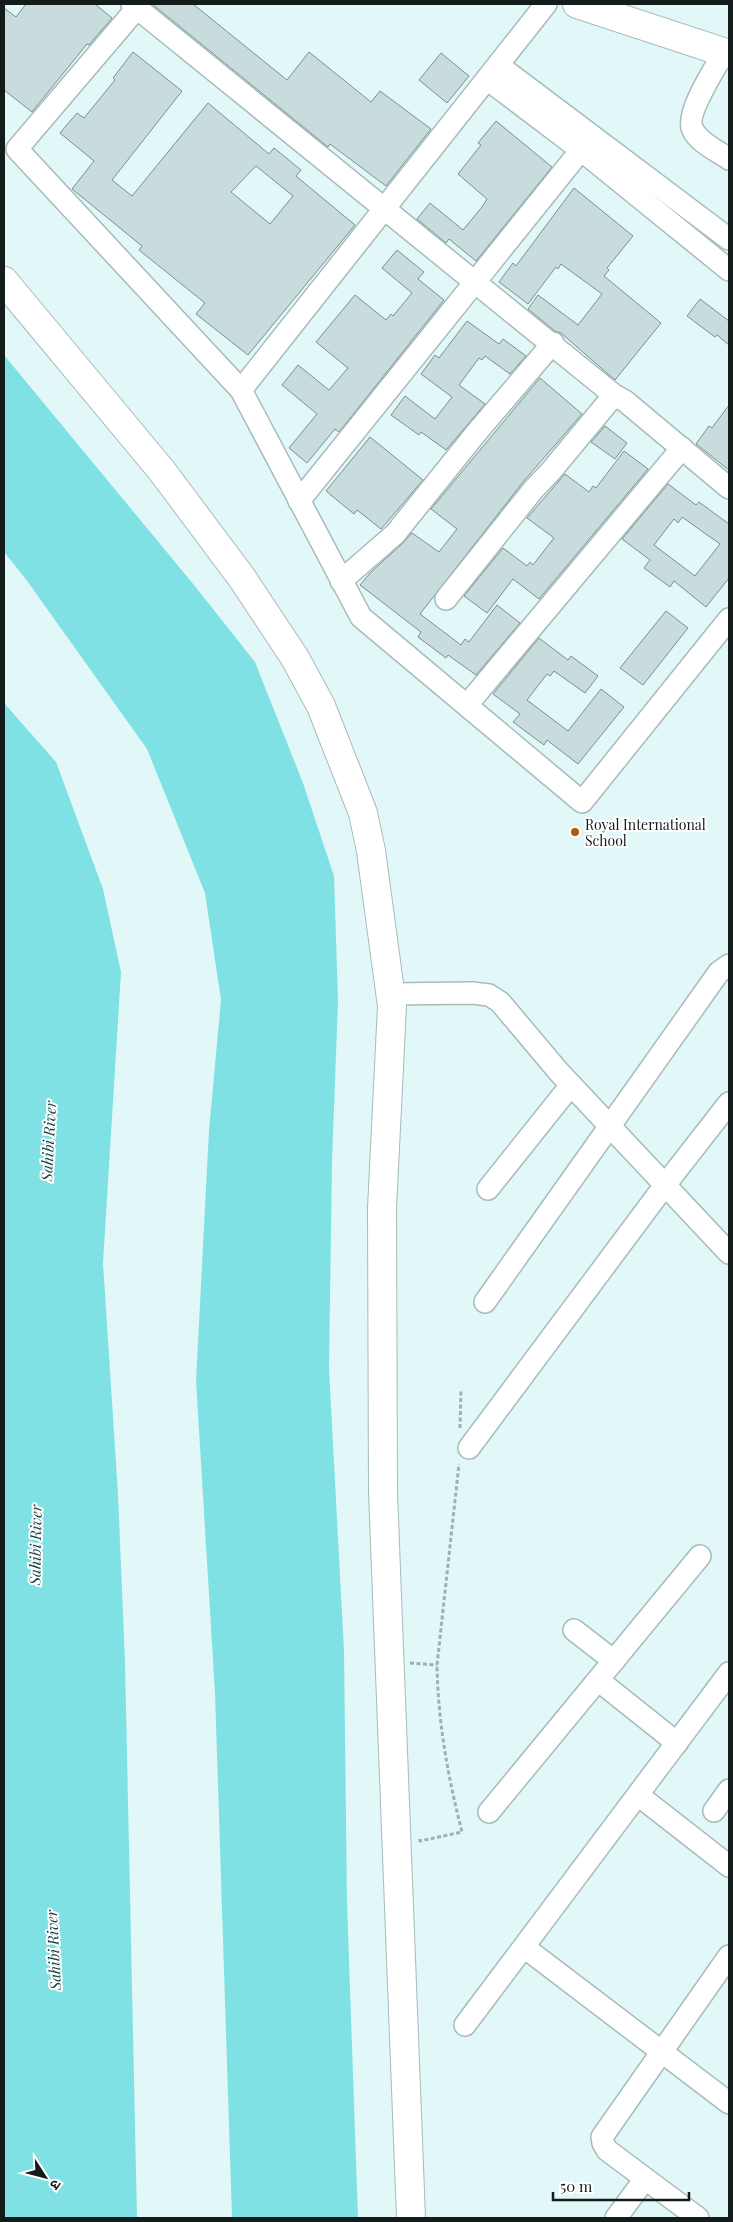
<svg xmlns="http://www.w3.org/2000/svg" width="733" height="2222" viewBox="0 0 733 2222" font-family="'Playfair Display','Noto Sans Devanagari',serif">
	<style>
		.water { fill: #80e1e4 }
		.building { fill: #c8dcdd; stroke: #7c8f8f; fill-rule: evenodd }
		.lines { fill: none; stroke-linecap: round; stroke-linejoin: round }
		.street-casing { stroke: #a7bbbb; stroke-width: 24 }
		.secondary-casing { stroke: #a7bbbb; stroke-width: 30 }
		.path { stroke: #9fb0b0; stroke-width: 3; stroke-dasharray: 4 2.5; stroke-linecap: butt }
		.street { stroke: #fff; stroke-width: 21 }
		.secondary { stroke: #fff; stroke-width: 28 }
		.poi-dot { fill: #b45800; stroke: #fff; stroke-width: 2 }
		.labels { text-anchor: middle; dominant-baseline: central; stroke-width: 4; stroke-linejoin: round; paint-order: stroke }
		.poi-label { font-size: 14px; fill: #141b1b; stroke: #fff; text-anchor: start }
		.water-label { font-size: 15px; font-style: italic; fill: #154244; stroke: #fff }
	</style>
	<rect width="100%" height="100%" fill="#e2f7f7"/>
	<g class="water">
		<path d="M4 355 194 585 255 662 303 783 334 876 338 1001 332 1162 329 1368 344 1651 347 1903 358 2218H232L215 1693 196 1381 209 1130 221 1000 205 893 147 749 25 578 4 552Z"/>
		<path d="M4 703 56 762 103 889 121 972 103 1263 118 1494 125 1662 137 2218H4Z"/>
	</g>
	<g class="building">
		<path d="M26 4H95L112 18 89 45 87 44 32 112 4 90V8L16 17Z"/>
		<path d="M152 4H193L287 80 309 52 371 102 380 91 431 129 386 186 330 144 328 147Z"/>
		<path d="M133 52 182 91 112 180 132 196 208 103 269 154 274 148 301 170 296 176 355 225 248 355 196 314 205 303 139 250 142 246 72 189 94 161 60 133 77 113 84 118 115 80 113 78ZM256 166 293 196 270 224 231 192Z"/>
		<path d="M441 53 469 76 447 103 419 80Z"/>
		<path d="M496 121 552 167 476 261 449 239 446 243 417 219 430 203 463 230 482 207 487 199 458 174 481 145 478 143Z"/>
		<path d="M574 188 633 236 607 268 609 270 604 276 661 323 615 380 561 333 555 331 528 309 538 295 578 325 602 294 561 264 558 269 556 267 528 304 499 282 513 263 516 266Z"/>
		<path d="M397 250 424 272 418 279 444 300 339 432 335 429 307 463 289 448 317 414 282 385 298 365 329 390 348 368 316 342 355 295 386 320 391 314 393 316 412 293 382 268Z"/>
		<path d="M700 299 729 321V345L717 335 715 337 687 316Z"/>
		<path d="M467 321 499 344 503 339 526 356 510 374 485 356 482 360 479 358 459 385 485 404 446 450 421 432 419 435 391 415 405 396 435 419 452 397 421 374 435 355 439 358Z"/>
		<path d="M540 378 582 414 523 482 420 614 461 645 465 639 469 642 497 605 520 623 476 675 448 655 446 658 418 637 421 632 360 585 371 572 403 543 412 533 439 552 457 529 431 509Z"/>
		<path d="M729 405V470L696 444 709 426 712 428Z"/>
		<path d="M605 426 627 443 615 459 591 442Z"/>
		<path d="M370 437 423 480 381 529 357 510 354 514 326 491Z"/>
		<path d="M624 451 648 469 539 599 513 579 487 613 464 596 503 548 527 566 530 562 533 565 554 538 527 518 565 474 589 492 593 486 596 488Z"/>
		<path d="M668 484 696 505 699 502 729 524V578L706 607 674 581 670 587 644 568 650 560 622 539ZM682 517 720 544 695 576 654 545 674 519 678 523Z"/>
		<path d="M666 611 688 628 643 685 620 668Z"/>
		<path d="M539 638 568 660 571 656 598 676 585 693 554 671 550 676 547 674 527 700 568 731 601 689 624 707 578 764 547 740 544 745 513 722 520 714 493 694Z"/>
	</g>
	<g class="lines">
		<defs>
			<g id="street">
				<path d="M132 4 614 395 625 401 729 488"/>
				<path d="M137 8 17 149 241 390 361 617 582 802 729 619"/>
				<path d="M724 52C716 67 684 115 693 130 699 143 718 151 729 159"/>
				<path d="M498 65 729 239"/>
				<path d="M487 79 581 150 729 270"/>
				<path d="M241 390 546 4"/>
				<path d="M299 501 581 150"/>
				<path d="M341 581 395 534 477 432 553 343"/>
				<path d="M446 599 533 490 551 471 614 395"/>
				<path d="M467 705 682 448"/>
				<path d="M390 994 472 993 489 995 500 1002 558 1071 729 1253"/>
				<path d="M488 1189 571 1085"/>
				<path d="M485 1302 719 972 729 965"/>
				<path d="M469 1448 665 1185 729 1103"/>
				<path d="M574 1630 614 1661"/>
				<path d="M598 1680 677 1743"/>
				<path d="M638 1795 729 1866"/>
				<path d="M714 1811 729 1790"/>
				<path d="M489 1812 700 1556"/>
				<path d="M524 1947 729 2103"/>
				<path d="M465 2025 729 1673"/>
				<path d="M616 2218 645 2179"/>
				<path d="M698 2218 607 2150 603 2143 602 2137 729 1956"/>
			</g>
			<g id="secondary">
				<path d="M577 4 729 54"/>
				<path d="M4 281 162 471 242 578 295 658 321 706 363 813 371 851 392 1006 382 1208 383 1492 411 2218"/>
			</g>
		</defs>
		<use href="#street" class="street-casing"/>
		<use href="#secondary" class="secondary-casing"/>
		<g class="path">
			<path d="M460 1428 461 1389"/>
			<path d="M410 1663 437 1665"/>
			<path d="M420 1839V1841L462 1832C448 1777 438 1723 437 1665L459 1464"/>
		</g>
		<use href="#street" class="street"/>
		<use href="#secondary" class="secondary"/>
	</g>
	<circle class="poi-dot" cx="575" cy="832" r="5"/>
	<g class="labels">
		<g class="poi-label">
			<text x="585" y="824">Royal International<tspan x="585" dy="16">School</tspan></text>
		</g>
		<g class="water-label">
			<text transform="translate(48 1141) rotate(-87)">Sahibi River</text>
			<text transform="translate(35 1545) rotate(-89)">Sahibi River</text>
			<text transform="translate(53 1950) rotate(-93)">Sahibi River</text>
		</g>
	</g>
	<rect width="733" height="2222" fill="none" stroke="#141b1b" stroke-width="10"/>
	<g transform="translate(45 2177) rotate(126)" stroke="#ffffff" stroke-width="4" paint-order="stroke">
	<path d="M0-4L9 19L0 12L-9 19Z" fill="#141b1b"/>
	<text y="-8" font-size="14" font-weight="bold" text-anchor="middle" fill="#141b1b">उ</text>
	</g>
	<path d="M553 2192v8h136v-8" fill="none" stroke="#141b1b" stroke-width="2.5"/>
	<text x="560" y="2192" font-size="15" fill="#141b1b" stroke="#ffffff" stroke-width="4" paint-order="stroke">50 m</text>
</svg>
